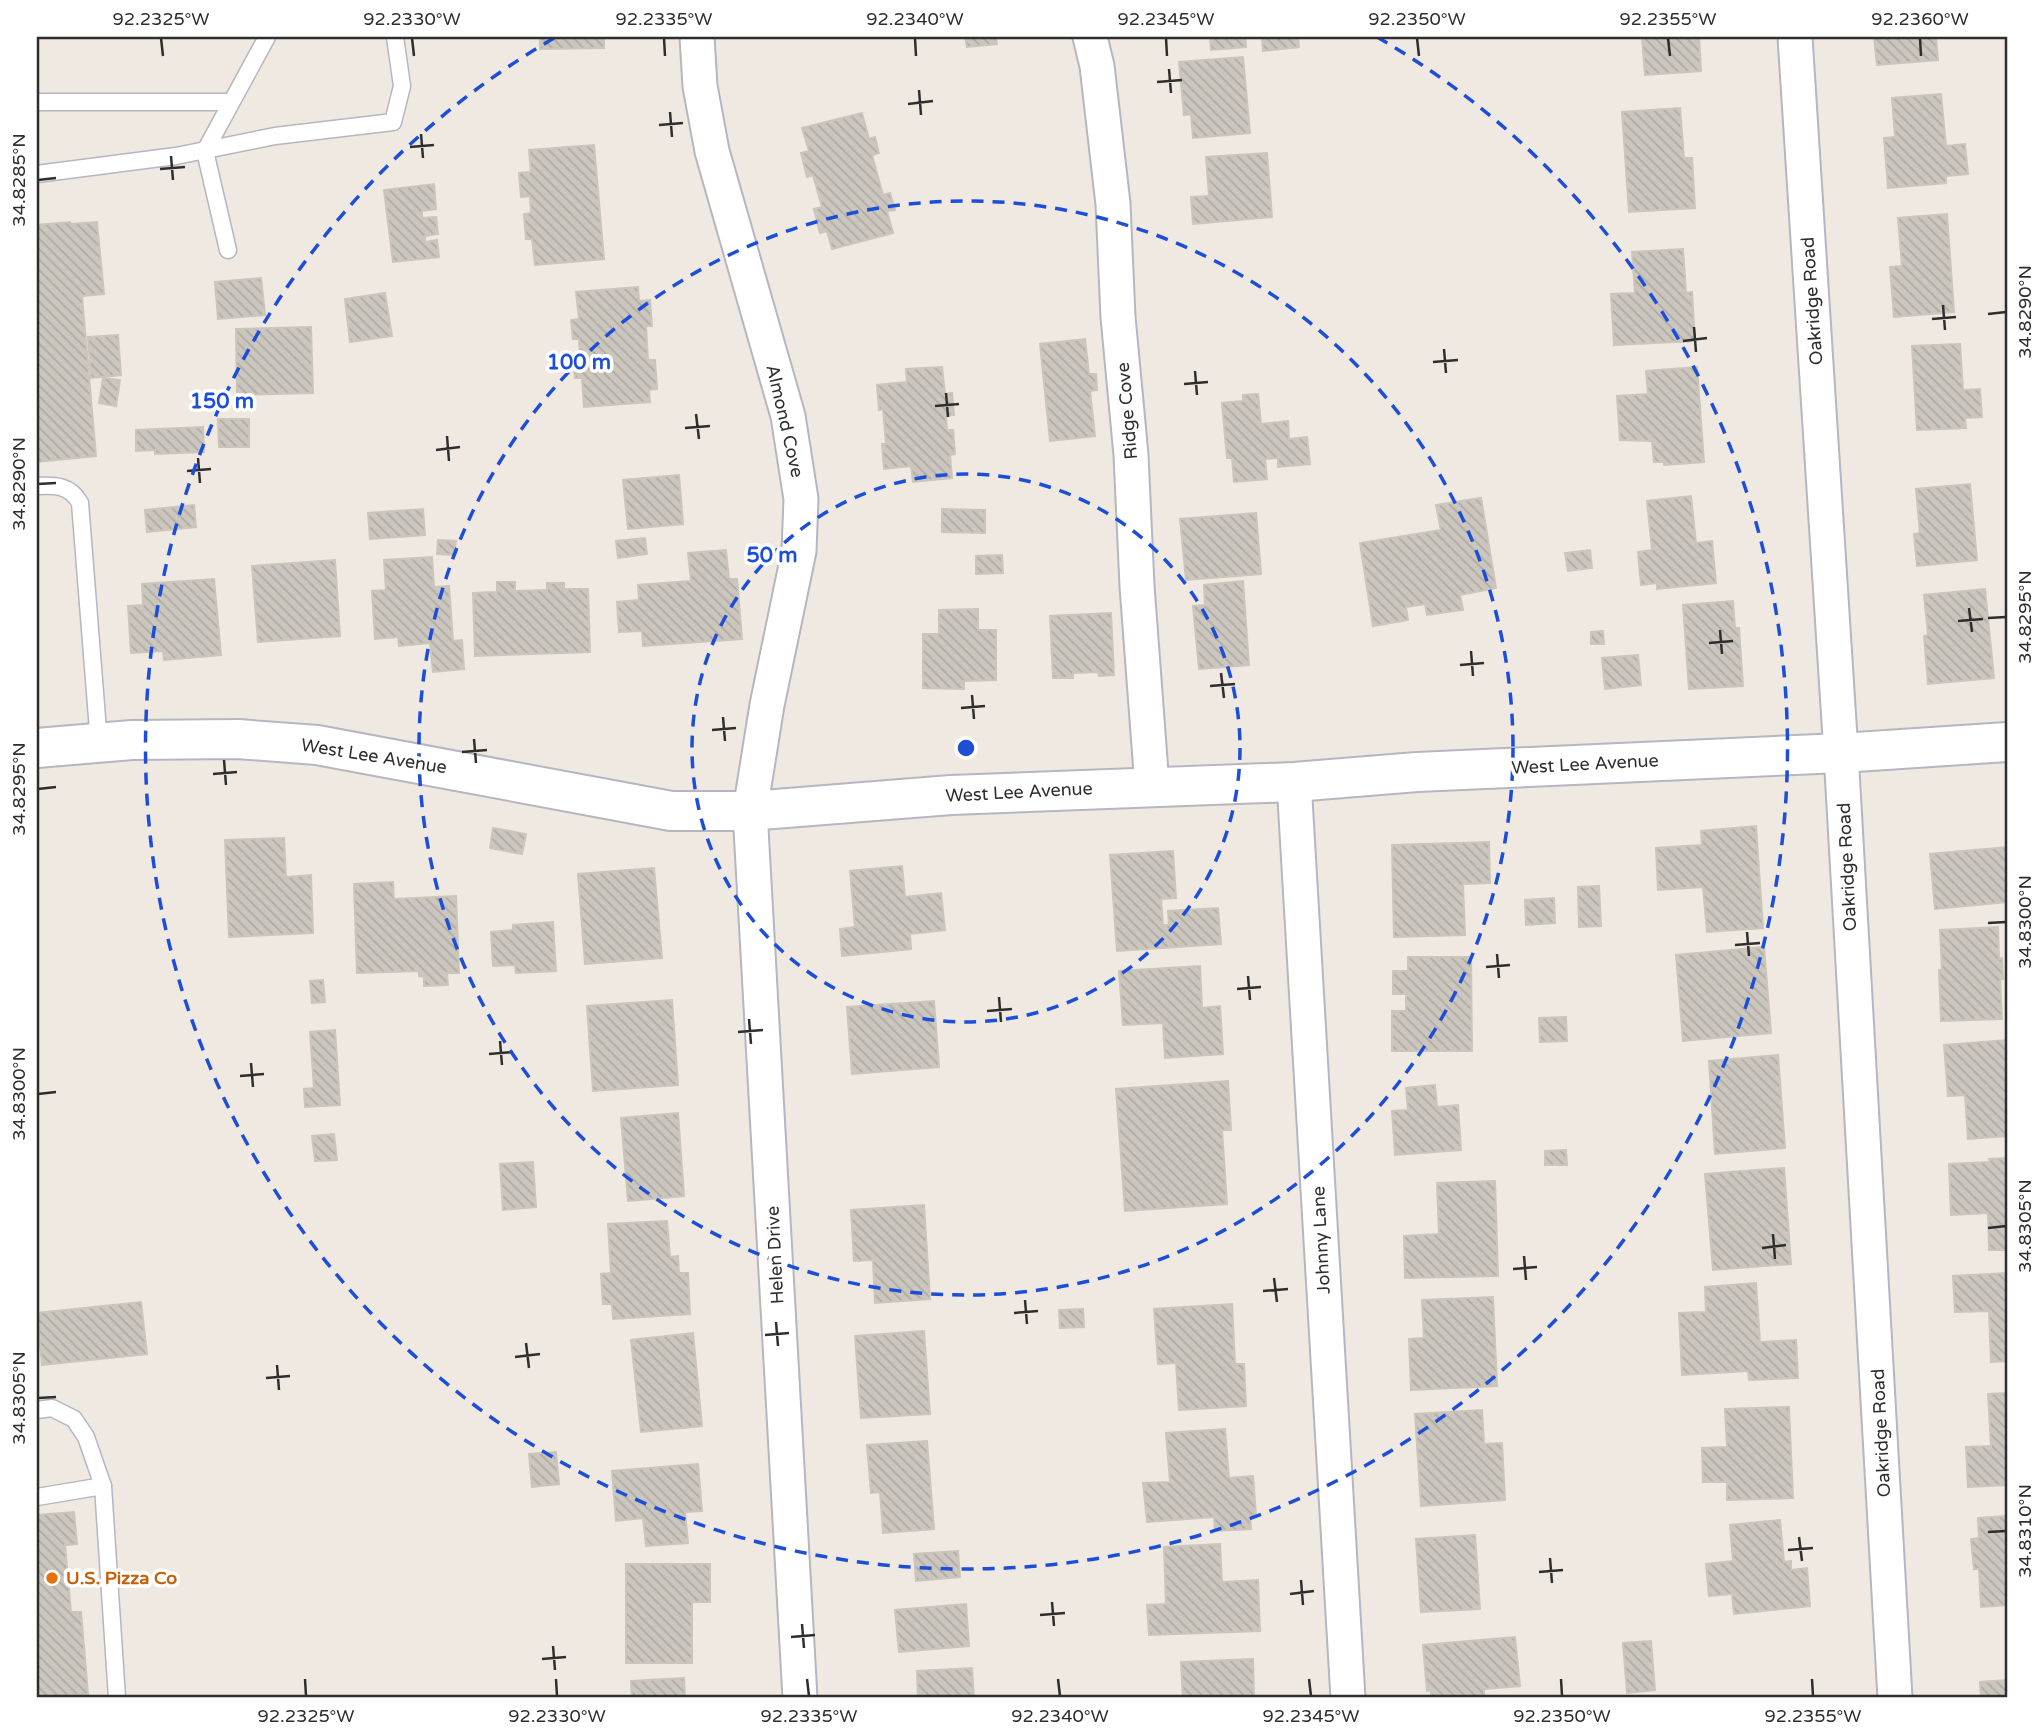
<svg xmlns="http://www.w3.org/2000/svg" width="2044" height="1735" viewBox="0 0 2044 1735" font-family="'Varela Round',sans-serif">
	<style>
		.building { fill: url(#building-back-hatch); stroke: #cbc5ba; stroke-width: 2 }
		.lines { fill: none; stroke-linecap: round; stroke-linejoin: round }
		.service-casing { stroke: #b4b7c1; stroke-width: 19 }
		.minor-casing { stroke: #b4b7c1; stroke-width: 37 }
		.tertiary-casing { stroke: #b4b7c1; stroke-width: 42 }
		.service { stroke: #fff; stroke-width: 16 }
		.minor { stroke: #fff; stroke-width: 33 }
		.tertiary { stroke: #fff; stroke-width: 38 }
		.ticks { fill: none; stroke: #2e2e2e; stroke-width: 2.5 }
		.ring { fill: none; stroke: #1d4ed8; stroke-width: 3.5; stroke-dasharray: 12 9 }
		.food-dot { fill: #e8710a; stroke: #fff; stroke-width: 2.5 }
		.labels { text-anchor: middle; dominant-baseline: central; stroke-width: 7; stroke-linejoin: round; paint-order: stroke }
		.street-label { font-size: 18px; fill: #2e2e2e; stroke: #fff }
		.food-label { font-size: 18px; font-weight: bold; fill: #c56008; stroke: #fff; text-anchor: start }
		.centre { fill: #1d4ed8; stroke: #fff; stroke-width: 3.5 }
		.ring-label { font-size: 21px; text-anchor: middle; font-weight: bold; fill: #1d4ed8; stroke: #fff; stroke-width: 7; stroke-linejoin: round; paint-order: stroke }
		.neatline { fill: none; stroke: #2e2e2e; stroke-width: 2.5 }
		.ticks-label { font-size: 18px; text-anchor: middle; fill: #2e2e2e }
	</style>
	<defs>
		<pattern id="building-back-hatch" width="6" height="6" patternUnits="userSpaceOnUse" patternTransform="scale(1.75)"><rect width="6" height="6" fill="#cbc7bf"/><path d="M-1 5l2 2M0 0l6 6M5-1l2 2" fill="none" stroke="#afaba4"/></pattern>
	</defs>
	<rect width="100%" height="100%" fill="#efe9e1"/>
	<g class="building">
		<path d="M540 37H604V48L540 49Z"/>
		<path d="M965 37H996L997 44 967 47Z"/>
		<path d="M1210 37H1245L1246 47 1211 50Z"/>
		<path d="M1262 37H1298L1299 47 1263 51Z"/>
		<path d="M1642 37H1699L1701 71 1645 75Z"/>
		<path d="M1874 37H1936L1938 60 1877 65Z"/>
		<path d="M1243 57 1250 133 1193 138 1191 114 1184 115 1179 62Z"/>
		<path d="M1941 94 1946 146 1965 144 1968 174 1946 176V183L1888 188 1884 138 1895 137 1892 98Z"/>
		<path d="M1680 108 1684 158H1692L1695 208 1629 212 1622 112Z"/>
		<path d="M862 113 869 139 875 137 879 153 872 155 883 195 890 193 895 210 887 211 893 233 832 249 827 231 820 233 814 209 822 207 813 175 807 177 801 153 809 151 802 128Z"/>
		<path d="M594 145 604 259 535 265 532 239H526L524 214 531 213 530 196 521 197 519 173 531 172 529 150Z"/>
		<path d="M1267 153 1272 217 1193 224 1191 197 1209 196 1206 157Z"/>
		<path d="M434 184 436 209 422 211V218L436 217 438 234 425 236V242L437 240 439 257 393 262 384 190Z"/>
		<path d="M1947 214 1954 312 1894 317 1890 267 1902 266 1898 218Z"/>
		<path d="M70 222V224L97 222 104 294 82 296 96 456 37 462V225Z"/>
		<path d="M1683 249 1686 293 1692 292 1695 341 1614 345 1611 294 1635 293 1632 252Z"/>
		<path d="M261 278 265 315 218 319 215 282Z"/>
		<path d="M638 287 639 301 650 300 652 326H646L648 360H655L657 389 649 390 650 402 584 407 582 378H575L573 357 580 356 579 339H573L571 320 579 319 576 292Z"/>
		<path d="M385 293 392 336 350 342 345 299Z"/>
		<path d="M311 327 313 393 237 395 236 329Z"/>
		<path d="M118 335 121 375 91 378 88 337Z"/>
		<path d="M1085 339 1089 374H1096L1097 390 1090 391 1095 436 1050 441 1040 344Z"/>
		<path d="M1960 344 1963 390 1980 389 1982 417 1965 418 1966 428 1917 430 1912 346Z"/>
		<path d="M942 367 945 394 952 393 954 415 946 416 947 430H953L955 454 950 455 952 478 913 482 911 466 884 469 882 444H886L883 409 879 410 877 385 907 382 906 369Z"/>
		<path d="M1697 367 1704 462 1664 465V462H1654L1652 441 1620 440 1617 396 1648 394 1646 371Z"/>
		<path d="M103 378 120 380 116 406 99 403Z"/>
		<path d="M1258 394 1261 424 1288 421 1289 439 1307 437 1310 464 1278 467V458L1265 459 1267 479 1234 482 1232 458H1227L1222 403 1243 401V395Z"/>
		<path d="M218 419H249V447H219Z"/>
		<path d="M203 427 204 452 155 454V450L136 451V430Z"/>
		<path d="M679 475 683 524 628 529 623 480Z"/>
		<path d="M1970 484 1977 560 1917 566 1914 534 1920 533 1916 489Z"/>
		<path d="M1691 496 1696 543 1712 541 1716 583 1657 589V583L1641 585 1638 552 1652 550 1647 501Z"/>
		<path d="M1481 498 1496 588 1460 595 1463 610 1427 615 1425 604 1406 607 1408 620 1373 626 1360 543 1441 530 1436 505Z"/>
		<path d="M194 505 196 527 147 532 145 510Z"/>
		<path d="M423 509 425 535 370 539 368 513Z"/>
		<path d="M942 509 985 510V533L942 532Z"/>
		<path d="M1256 513 1261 574 1186 580 1180 519Z"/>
		<path d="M645 538 647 554 618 558 616 541Z"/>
		<path d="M438 540 456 541 454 555 437 554Z"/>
		<path d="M726 550 729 579H737L742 639 643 646 642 631 619 632 617 602 639 600 638 585 691 581 688 553Z"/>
		<path d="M1590 550 1592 568 1568 571 1565 553Z"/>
		<path d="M1002 555 1003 573 976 574V556Z"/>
		<path d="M432 557 434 587 449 586 453 641 462 640 464 669 433 672 430 643 399 646 398 637 375 639 372 591 386 590 384 560Z"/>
		<path d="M335 560 340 636 258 642 252 566Z"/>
		<path d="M214 579 221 655 164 660 163 651 131 653 128 606 143 605 142 584Z"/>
		<path d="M1243 581 1249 665 1199 669 1193 606 1205 605 1204 585Z"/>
		<path d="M497 582H515V591L547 590V583H564V589H588L590 652 475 656 473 593 497 592Z"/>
		<path d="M1985 589 1994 678 1928 684 1924 636 1928 635 1924 595Z"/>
		<path d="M1733 601 1735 628H1739L1743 686 1689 689 1683 605Z"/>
		<path d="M978 609V630H996V680L964 681V689L923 688V634H939V610Z"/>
		<path d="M1111 613 1114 675 1099 676 1098 672 1073 673V678H1053L1050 616Z"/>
		<path d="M1603 631 1604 644H1591V632Z"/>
		<path d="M1638 655 1641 685 1605 689 1602 658Z"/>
		<path d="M1756 826 1763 928 1707 932 1703 887 1658 890 1656 848 1702 845 1701 831Z"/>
		<path d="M493 828 526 834 522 854 490 848Z"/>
		<path d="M284 838 286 877 311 875 313 933 229 937 225 840Z"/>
		<path d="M1489 842 1490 883 1463 884 1465 935 1394 937 1392 845Z"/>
		<path d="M2007 847V902L1935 909 1930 854Z"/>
		<path d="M1173 851 1176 898 1161 899 1163 925H1169L1168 911 1218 908 1221 944 1117 951 1110 855Z"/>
		<path d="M902 866 905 897 941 893 945 930 910 934 911 949 842 956 840 929 855 927 850 871Z"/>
		<path d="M654 868 662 958 585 964 578 874Z"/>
		<path d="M393 882 394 899 456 896 459 973H447L448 985 424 986V977L419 976V971L357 973 354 884Z"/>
		<path d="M1599 886 1601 926 1579 927 1578 887Z"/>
		<path d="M1554 898 1555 923 1526 925 1525 900Z"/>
		<path d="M553 922 556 971 516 973 515 965 493 966 491 932 513 930V925Z"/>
		<path d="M1998 927 1999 959 2002 958 2003 979H2000L2002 1019 1941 1021 1939 970H1942L1940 930Z"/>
		<path d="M1764 947 1771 1033 1683 1041 1676 955Z"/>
		<path d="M1408 957H1471L1472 1051H1392V1011H1406V994H1393V971H1408Z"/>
		<path d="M1200 966 1202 1008 1220 1006 1223 1054 1165 1058 1163 1023 1123 1025 1119 971Z"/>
		<path d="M323 980 325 1002 312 1003 310 981Z"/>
		<path d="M672 1000 678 1085 593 1091 587 1006Z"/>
		<path d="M934 1001 939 1067 852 1074 847 1007Z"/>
		<path d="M1566 1017 1567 1041 1540 1042 1539 1018Z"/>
		<path d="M335 1030 340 1105 305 1107 304 1089 314 1088 310 1032Z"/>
		<path d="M2007 1040V1136L1968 1139 1965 1095 1948 1096 1944 1045Z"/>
		<path d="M1778 1055 1785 1148 1715 1154 1709 1061Z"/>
		<path d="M1228 1081 1231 1130H1222L1227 1204 1125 1211 1116 1089Z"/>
		<path d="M1435 1085 1437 1107 1458 1105 1461 1150 1395 1155 1392 1111 1408 1110 1406 1088Z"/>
		<path d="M678 1113 684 1196 628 1201 621 1118Z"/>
		<path d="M334 1134 337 1160 315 1161 312 1136Z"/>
		<path d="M1566 1150 1567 1165H1545V1151Z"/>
		<path d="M2007 1158V1250H1989L1988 1213 1951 1215 1949 1164 1990 1162 1989 1159Z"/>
		<path d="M533 1162 536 1207 503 1210 500 1164Z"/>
		<path d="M1784 1168 1791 1264 1713 1270 1705 1174Z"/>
		<path d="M1495 1181 1498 1276 1405 1278 1404 1236 1439 1234 1437 1183Z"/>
		<path d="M924 1205 930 1299 875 1303 873 1260 854 1261 851 1210Z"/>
		<path d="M667 1221 670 1257 678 1256 679 1273H688L690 1314 613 1319 612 1304H603L601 1274 611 1273 608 1224Z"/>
		<path d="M2007 1273V1361L1991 1362 1989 1311 1955 1312 1953 1276Z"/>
		<path d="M1756 1283 1760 1342 1796 1340 1798 1378 1749 1380 1748 1371 1682 1375 1679 1313 1706 1312 1705 1287Z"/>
		<path d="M1493 1297 1497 1386 1411 1390 1409 1339 1424 1338 1422 1300Z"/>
		<path d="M141 1302 147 1354 42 1365 37 1313Z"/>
		<path d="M1232 1304 1235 1364H1244L1246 1406 1179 1410 1176 1363 1158 1364 1154 1309Z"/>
		<path d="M1083 1309 1084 1327 1060 1328 1059 1310Z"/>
		<path d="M924 1331 930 1414 861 1418 855 1336Z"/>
		<path d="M693 1333 702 1426 641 1432 631 1340Z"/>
		<path d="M2007 1393V1485L1968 1487 1966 1447 1991 1446 1988 1394Z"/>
		<path d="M1789 1407 1793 1498 1727 1500V1482H1703L1702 1448 1727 1447 1725 1409Z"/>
		<path d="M1482 1410 1484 1444 1502 1443 1505 1500 1421 1506 1415 1414Z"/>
		<path d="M1225 1429 1229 1478 1253 1476 1256 1515 1250 1516 1251 1529 1215 1531 1214 1517 1147 1522 1143 1483 1170 1482 1166 1433Z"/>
		<path d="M927 1441 934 1529 883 1533 880 1492 871 1493 867 1445Z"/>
		<path d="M556 1452 559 1484 532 1487 529 1454Z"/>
		<path d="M698 1464 702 1511 685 1512 688 1543 646 1546 643 1518 616 1521 612 1471Z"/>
		<path d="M74 1512 77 1544 65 1545 71 1612H81L88 1694 37 1698V1515Z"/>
		<path d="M2007 1516V1605L1981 1607 1979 1569H1974L1971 1539 1979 1538 1978 1518Z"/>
		<path d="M1780 1520 1784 1562 1791 1561V1570L1807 1568 1810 1606 1734 1614 1732 1594 1709 1596 1706 1564 1733 1561 1730 1525Z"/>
		<path d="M1475 1535 1480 1609 1421 1612 1416 1539Z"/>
		<path d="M1220 1544 1222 1582 1258 1580 1260 1631 1149 1635 1147 1605 1166 1604 1164 1547Z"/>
		<path d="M958 1551 960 1577 916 1581 914 1554Z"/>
		<path d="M626 1564H710V1602H692V1663H626Z"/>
		<path d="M966 1604 969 1646 899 1652 895 1610Z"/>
		<path d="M1515 1637 1520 1686 1484 1689V1698H1431V1690L1427 1691 1423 1645Z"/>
		<path d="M1651 1641 1655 1690 1627 1693 1623 1643Z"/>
		<path d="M1253 1659 1254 1698H1183L1181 1662Z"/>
		<path d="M972 1668 974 1698H918L917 1671Z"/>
		<path d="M684 1678 685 1698H632L631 1681Z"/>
		<path d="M2007 1680V1698H1981L1980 1682Z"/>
	</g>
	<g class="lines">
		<defs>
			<g id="service">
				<path d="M37 102H231"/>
				<path d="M37 174 176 156 275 136 393 122 402 86 395 37"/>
				<path d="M228 250 205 151 267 37"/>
				<path d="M37 486C55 485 70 485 80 503L99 743"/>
				<path d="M37 1410 52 1408 74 1419 86 1437 103 1486 117 1698"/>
				<path d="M37 1497 103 1486"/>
			</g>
			<g id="minor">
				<path d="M697 37 700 86 712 151 788 416 801 499 799 551 767 705 750 811 800 1698"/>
				<path d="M1090 37 1097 66 1113 204 1118 317 1131 455 1137 586 1152 786"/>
				<path d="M1795 37 1841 753 1895 1698"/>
				<path d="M1294 782 1348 1698"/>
			</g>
			<path id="tertiary" d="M37 748 132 740 238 739 317 745 671 811H750L951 795 1294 782 1417 772 1841 753 2007 742"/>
		</defs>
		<use href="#service" class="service-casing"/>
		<use href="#minor" class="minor-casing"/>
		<use href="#tertiary" class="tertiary-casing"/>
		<use href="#service" class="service"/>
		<use href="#minor" class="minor"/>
		<use href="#tertiary" class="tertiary"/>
	</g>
	<path class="ticks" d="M161 38 163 56M412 38 414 56M664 38 665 56M915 38 916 56M1166 38 1167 56M1417 38 1419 56M1668 38 1670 56M1920 38 1921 56M1169 69 1171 93M1157 82 1182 80M919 90 921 115M908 104 933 101M670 112 672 137M659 125 683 123M421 134 423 158M410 147 434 145M171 156 173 180M160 169 185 167M38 180 56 178M1943 305 1945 330M1988 314 2006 312M1932 319 1956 317M1694 327 1696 352M1683 341 1707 338M1444 349 1446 373M1433 362 1458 360M1195 371 1197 395M1184 384 1208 382M946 393 948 417M935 406 959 404M696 414 699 439M685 428 710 426M447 436 449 461M436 450 460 447M198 458 200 483M187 471 211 469M38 484 56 483M1969 608 1972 632M1988 618 2006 617M1958 621 1983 619M1720 630 1722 654M1709 643 1733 641M1471 651 1473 676M1460 665 1484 663M1221 673 1224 698M1210 686 1235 684M972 695 974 719M961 708 985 706M723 717 725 741M712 730 736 728M474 739 476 763M462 752 487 750M224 760 226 785M213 774 237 772M38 789 56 787M1988 923 2006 922M1747 932 1749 956M1735 945 1760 943M1497 954 1499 978M1486 967 1510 965M1248 976 1250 1000M1237 989 1261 987M999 997 1001 1022M987 1011 1012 1009M749 1019 751 1044M738 1032 763 1030M500 1041 502 1065M489 1054 513 1052M251 1063 253 1087M240 1076 264 1074M38 1094 56 1092M1988 1228 2006 1226M1773 1234 1775 1259M1762 1248 1786 1245M1524 1256 1526 1280M1513 1269 1537 1267M1274 1278 1277 1302M1263 1291 1288 1289M1025 1300 1027 1324M1014 1313 1038 1311M776 1322 778 1346M765 1335 789 1333M526 1343 529 1368M515 1357 540 1354M277 1365 279 1390M266 1378 290 1376M38 1398 56 1397M1988 1532 2006 1531M1799 1537 1802 1561M1788 1550 1813 1548M1550 1558 1552 1583M1539 1572 1563 1570M1301 1580 1303 1605M1290 1594 1314 1591M1052 1602 1054 1626M1040 1615 1065 1613M802 1624 804 1648M791 1637 815 1635M553 1646 555 1670M542 1659 566 1657M305 1679 306 1696M556 1679 557 1696M807 1679 809 1696M1058 1679 1060 1696M1309 1679 1311 1696M1561 1679 1562 1696M1812 1679 1813 1696"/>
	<g class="ring">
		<circle cx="966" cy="748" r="274"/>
		<circle cx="966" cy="748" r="547"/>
		<path d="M1377 37A821 821 0 1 1 556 37"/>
	</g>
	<circle class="food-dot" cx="52" cy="1578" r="7"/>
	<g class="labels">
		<g class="street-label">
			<text transform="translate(1812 301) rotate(-94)">Oakridge Road</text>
			<text transform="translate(1127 411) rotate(-95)">Ridge Cove</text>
			<text transform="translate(785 421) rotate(77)">Almond Cove</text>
			<text transform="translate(374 756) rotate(9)">West Lee Avenue</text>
			<text transform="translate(1585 764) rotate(-3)">West Lee Avenue</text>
			<text transform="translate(1019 792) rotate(-3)">West Lee Avenue</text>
			<text transform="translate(1847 867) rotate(-93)">Oakridge Road</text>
			<text transform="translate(1321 1240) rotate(-93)">Johnny Lane</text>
			<text transform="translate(775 1255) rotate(-93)">Helen Drive</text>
			<text transform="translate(1881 1433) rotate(-93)">Oakridge Road</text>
		</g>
		<g class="food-label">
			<text x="66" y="1578">U.S. Pizza Co</text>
		</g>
	</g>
	<circle cx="966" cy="748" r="10" class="centre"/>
	<g class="ring-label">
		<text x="579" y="369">100 m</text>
		<text x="222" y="408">150 m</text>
		<text x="772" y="562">50 m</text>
	</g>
	<rect width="2044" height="1735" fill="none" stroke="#ffffff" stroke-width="77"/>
	<rect x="38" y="38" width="1968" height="1658" class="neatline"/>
	<g class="ticks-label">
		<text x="161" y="25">92.2325°W</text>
		<text x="412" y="25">92.2330°W</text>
		<text x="664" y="25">92.2335°W</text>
		<text x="915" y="25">92.2340°W</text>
		<text x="1166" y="25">92.2345°W</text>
		<text x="1417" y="25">92.2350°W</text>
		<text x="1668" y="25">92.2355°W</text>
		<text x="1920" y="25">92.2360°W</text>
		<text transform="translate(19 180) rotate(-90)" y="6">34.8285°N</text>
		<text transform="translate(2025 312) rotate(-90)" y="6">34.8290°N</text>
		<text transform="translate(19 484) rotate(-90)" y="6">34.8290°N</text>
		<text transform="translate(2025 617) rotate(-90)" y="6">34.8295°N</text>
		<text transform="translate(19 789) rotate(-90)" y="6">34.8295°N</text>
		<text transform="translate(2025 922) rotate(-90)" y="6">34.8300°N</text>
		<text transform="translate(19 1094) rotate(-90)" y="6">34.8300°N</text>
		<text transform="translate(2025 1226) rotate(-90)" y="6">34.8305°N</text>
		<text transform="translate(19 1398) rotate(-90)" y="6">34.8305°N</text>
		<text transform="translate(2025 1531) rotate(-90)" y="6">34.8310°N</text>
		<text x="306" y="1722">92.2325°W</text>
		<text x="557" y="1722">92.2330°W</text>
		<text x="809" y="1722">92.2335°W</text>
		<text x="1060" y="1722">92.2340°W</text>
		<text x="1311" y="1722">92.2345°W</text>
		<text x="1562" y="1722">92.2350°W</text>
		<text x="1813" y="1722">92.2355°W</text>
	</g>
</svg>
